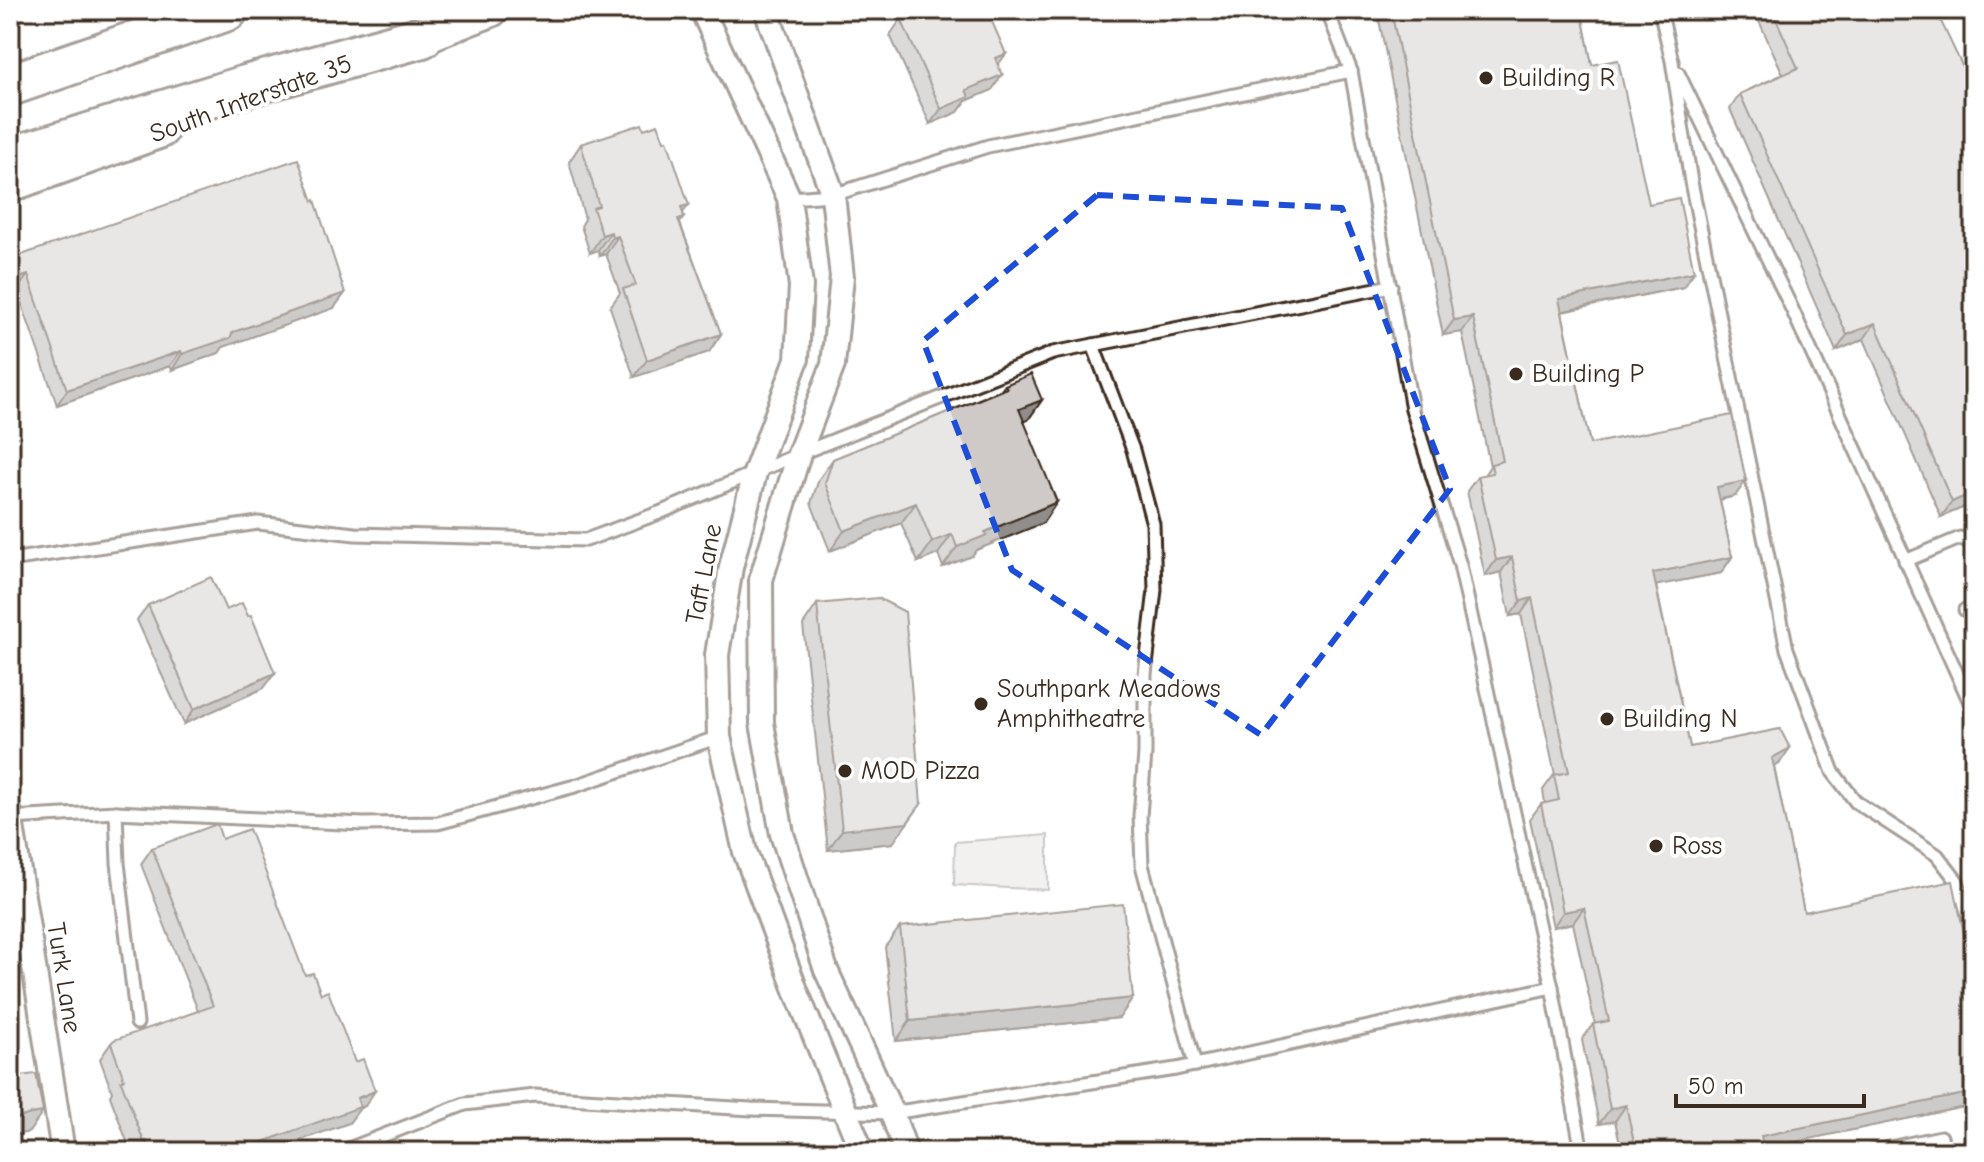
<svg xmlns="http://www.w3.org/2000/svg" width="1984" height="1162" viewBox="0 0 1984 1162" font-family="'Comic Neue',sans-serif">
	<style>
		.green { fill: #e2e0de; stroke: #8e857e; stroke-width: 2 }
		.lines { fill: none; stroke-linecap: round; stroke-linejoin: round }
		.lane-casing { stroke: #3b2a1e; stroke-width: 17 }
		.street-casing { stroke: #3b2a1e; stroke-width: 28 }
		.secondary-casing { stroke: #3b2a1e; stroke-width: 38 }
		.highway-casing { stroke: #3b2a1e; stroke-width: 46 }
		.lane { stroke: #fff; stroke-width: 11 }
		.street { stroke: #fff; stroke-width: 22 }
		.secondary { stroke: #fff; stroke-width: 32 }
		.highway { stroke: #fff; stroke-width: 40 }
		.wall { fill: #b2aeab; stroke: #3b2a1e; stroke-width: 2 }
		.shaded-wall { fill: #918d8b; stroke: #3b2a1e; stroke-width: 2 }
		.building { fill: #cfcac7; stroke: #3b2a1e; stroke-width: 2 }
		.marked { fill: none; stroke: #1d4ed8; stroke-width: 6; stroke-dasharray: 16 10; stroke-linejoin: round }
		.poi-dot { fill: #3b2a1e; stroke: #fff; stroke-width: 3 }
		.labels { text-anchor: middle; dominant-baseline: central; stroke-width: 8; stroke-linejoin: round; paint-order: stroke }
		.poi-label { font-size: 26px; fill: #3b2a1e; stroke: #fff; text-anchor: start }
		.street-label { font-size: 26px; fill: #3b2a1e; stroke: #fff }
	</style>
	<rect width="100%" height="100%" fill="#fff"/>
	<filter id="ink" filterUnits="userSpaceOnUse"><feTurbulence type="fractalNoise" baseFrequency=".0125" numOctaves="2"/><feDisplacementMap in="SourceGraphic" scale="16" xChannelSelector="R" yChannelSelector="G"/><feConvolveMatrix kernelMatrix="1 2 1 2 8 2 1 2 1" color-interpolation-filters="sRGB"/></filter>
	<g filter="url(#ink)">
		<path class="green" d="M1048 835V890L954 885 955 842Z"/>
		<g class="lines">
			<defs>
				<g id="lane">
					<path d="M1327 10 1351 71 1412 409 1460 565 1552 987 1582 1152"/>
					<path d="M1660 10 1672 61 1691 182 1787 649 1833 772 1856 802 1937 855 1957 881 1974 933"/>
					<path d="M1970 10 1974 20"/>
					<path d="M1678 73 1792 309 1974 711"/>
					<path d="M789 198 833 195 988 146 1351 71"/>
					<path d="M1093 345 1133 450 1153 524 1155 590 1145 674V754L1140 816 1142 865 1195 1065"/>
					<path d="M10 560 258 523 355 534 586 540 659 513 799 454 1053 353 1391 286"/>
					<path d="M1905 561 1960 538 1974 543"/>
					<path d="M1965 610 1974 613"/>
					<path d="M116 812 118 863 137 1023"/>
					<path d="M11 818 116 812 363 824 438 823 575 786 719 737"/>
					<path d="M341 1152 465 1104 535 1096 751 1109 892 1113 1176 1069 1552 987"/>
					<path d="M1871 1152 1941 1137 1945 1152"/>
				</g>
				<g id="street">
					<path d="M702 10 789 198 801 286 797 359 755 473 731 567 717 655 719 737 745 852 797 993 862 1152"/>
					<path d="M766 10 833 195 842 277 833 365 799 454 761 580 762 723 782 834 826 970 892 1113 906 1152"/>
					<path d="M10 813 63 1152"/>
				</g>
				<g id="secondary">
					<path d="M401 45 491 10"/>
					<path d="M10 185 161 131"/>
				</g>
				<g id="highway">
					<path d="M10 85 227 10"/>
					<path d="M10 158 246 86 422 37"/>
				</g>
			</defs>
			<use href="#lane" class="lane-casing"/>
			<use href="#street" class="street-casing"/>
			<use href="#secondary" class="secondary-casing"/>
			<use href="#highway" class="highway-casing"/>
			<use href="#lane" class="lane"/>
			<use href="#street" class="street"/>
			<use href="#secondary" class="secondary"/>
			<use href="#highway" class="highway"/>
		</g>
		<g class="wall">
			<path d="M1377 10H1581L1592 65 1649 204 1694 272 1683 287 1562 312 1590 444 1735 496 1720 500 1732 557 1721 573 1656 585 1690 747 1779 764 1774 767 1804 912 1974 982V1105L1764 1148 1765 1152H1622L1615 1121 1599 1124 1582 1040 1593 1024H1595L1573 923 1553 927 1530 819 1541 804 1545 803 1543 790 1554 775H1555L1521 614 1510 616 1501 572 1485 576 1467 491 1478 476 1484 475 1490 466 1462 332 1443 335Z"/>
			<path d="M1754 10H1942L1939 16 1974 503 1941 517 1864 339 1836 351 1730 109 1740 94 1783 74Z"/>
			<path d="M901 19 998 65 992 90 966 101 958 112 930 124 890 35Z"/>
			<path d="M644 129 683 213 684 217 680 223 721 334 709 352 634 377 610 307 620 293 606 254 600 256 598 250 590 253 581 226 585 219 569 162 581 144Z"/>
			<path d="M10 259 345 293 334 308 223 347 219 353 172 370 170 366 57 405 17 290 10 293Z"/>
			<path d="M1005 385 1042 400 1028 420 1024 421 1043 523 976 550 972 556 943 567 938 554 918 562 901 523 830 551 811 503 819 479 833 459 1001 390Z"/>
			<path d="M817 604 893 843 828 850 803 625Z"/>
			<path d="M148 605 226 610 264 688 184 724 137 620Z"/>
			<path d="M222 839 305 975 321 994 365 1106 360 1108 349 1123 267 1152H131L110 1096 112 1092 100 1059 111 1043 198 1011 141 864 152 848Z"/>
			<path d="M900 927 1133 998 1119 1018 896 1041 885 947Z"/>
		</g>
		<g class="shaded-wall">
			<path d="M1006 54 995 69V58Z"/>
			<path d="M1002 75 992 90 966 101 958 112 930 124 941 109 966 90Z"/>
			<path d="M689 205 679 218 684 217 672 234 681 207Z"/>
			<path d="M611 232 598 250 590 253 602 235Z"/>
			<path d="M618 236 606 254 600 256 612 238Z"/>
			<path d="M1694 272 1683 287 1549 314 1559 299Z"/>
			<path d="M28 275 17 290 10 293V281Z"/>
			<path d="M345 293 334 308 223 347 219 353 172 370 182 354 233 332Z"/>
			<path d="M1473 317 1462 332 1443 335 1454 320Z"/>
			<path d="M1875 323 1864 339 1836 351 1847 335Z"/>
			<path d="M721 334 709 352 634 377 647 360Z"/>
			<path d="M181 351 170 366 57 405 67 390Z"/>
			<path d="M1042 400 1028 420 1005 429 1019 409Z"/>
			<path d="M1746 481 1735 496 1706 502 1717 487Z"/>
			<path d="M1974 492V503L1941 517 1952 502Z"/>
			<path d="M1057 502 1043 523 976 550 972 556 943 567 957 547 985 532Z"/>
			<path d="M916 503 901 523 830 551 844 531Z"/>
			<path d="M952 534 938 554 918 562 932 542Z"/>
			<path d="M1512 557 1501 572 1485 576 1496 560Z"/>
			<path d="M1732 557 1721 573 1643 588 1653 573Z"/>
			<path d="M1532 598 1521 614 1510 616 1521 601Z"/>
			<path d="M275 673 264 688 184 724 194 709Z"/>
			<path d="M1790 748 1779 764 1761 773 1772 758Z"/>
			<path d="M921 804 893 843 828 850 842 830Z"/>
			<path d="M1584 908 1573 923 1553 927 1563 912Z"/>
			<path d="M1133 998 1119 1018 896 1041 910 1021Z"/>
			<path d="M375 1091 365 1106 360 1108 349 1123 267 1152H235Z"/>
			<path d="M1974 1092V1105L1751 1151 1761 1136Z"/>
			<path d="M1626 1105 1615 1121 1599 1124 1610 1109Z"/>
			<path d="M43 1112 29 1132 10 1136V1121L30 1114Z"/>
		</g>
		<g class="building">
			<path d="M923 10H987L1006 54 995 58 1002 75 966 90 969 97 941 109 901 19Z"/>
			<path d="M1391 10H1581L1592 65 1618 60 1649 204 1679 198 1694 272 1559 299 1590 444 1732 415 1746 481 1717 487 1732 557 1653 573 1690 747 1780 729 1790 748 1772 758 1804 912 1953 881 1974 982V1092L1761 1136 1765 1152H1636L1626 1105 1610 1109 1593 1024 1609 1021 1584 908 1563 912 1541 804 1559 800 1554 775 1569 772 1532 598 1521 601 1512 557 1496 560 1478 476 1493 473 1491 464 1503 461 1473 317 1454 320Z"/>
			<path d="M1772 10H1942L1937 13 1974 91V492L1952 502 1875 323 1847 335 1740 94 1798 68Z"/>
			<path d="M642 124 644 129 658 124 664 141 667 140 689 205 681 207 684 217 678 219 721 334 647 360 623 289 636 285 618 236 612 238 611 232 602 235 593 208 599 206 581 144Z"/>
			<path d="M298 159 313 201 315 200 345 293 233 332 230 338 182 354 181 351 67 390 28 275 10 281V259Z"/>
			<path d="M1031 374 1042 400 1019 409 1057 502 985 532 987 535 957 547 952 534 932 542 916 503 844 531 825 483 833 459 1007 388 1005 385Z"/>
			<path d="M211 577 226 610 242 603 248 616 251 615 275 673 194 709 148 605Z"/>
			<path d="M878 598 905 612 921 804 907 823 842 830 817 604Z"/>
			<path d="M217 824 222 839 249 829 305 975 313 973 321 994 328 991 355 1062 363 1059 375 1091 357 1098 360 1107 235 1152H150L146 1141 144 1142 121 1081 124 1079 111 1043 114 1040 213 1006 152 848Z"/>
			<path d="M1123 904 1133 998 910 1021 900 927Z"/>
			<path d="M36 1074 43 1112 30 1114 10 1121V1077Z"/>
		</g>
	</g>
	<path d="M0 0H1984V1162H0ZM1097 195 1342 208 1450 489 1261 735 1012 570 923 341Z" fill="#fff" fill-opacity=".55" fill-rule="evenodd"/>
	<path class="marked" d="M1097 195 1342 208 1450 489 1261 735 1012 570 923 341Z"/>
	<g class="poi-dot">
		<circle cx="1486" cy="78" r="8"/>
		<circle cx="1516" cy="374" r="8"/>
		<circle cx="981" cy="704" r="8"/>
		<circle cx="1607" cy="719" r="8"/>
		<circle cx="845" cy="771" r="8"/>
		<circle cx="1656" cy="846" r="8"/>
	</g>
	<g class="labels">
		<g class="poi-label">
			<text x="1502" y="78">Building R</text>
			<text x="1532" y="374">Building P</text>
			<text x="997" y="689">Southpark Meadows<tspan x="997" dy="30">Amphitheatre</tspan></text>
			<text x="1623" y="719">Building N</text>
			<text x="861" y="771">MOD Pizza</text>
			<text x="1672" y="846">Ross</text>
		</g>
		<g class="street-label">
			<text transform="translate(251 99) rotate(-20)">South Interstate 35</text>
			<text transform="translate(704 574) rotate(-79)">Taft Lane</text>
			<text transform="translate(64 978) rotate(81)">Turk Lane</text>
		</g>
	</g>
	<rect width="1984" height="1162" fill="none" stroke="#fff" stroke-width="40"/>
	<rect x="20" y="20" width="1944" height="1122" fill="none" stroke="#3b2a1e" stroke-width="3" filter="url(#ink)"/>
	<path d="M1676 1094v12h188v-12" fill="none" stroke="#3b2a1e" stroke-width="4"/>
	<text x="1688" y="1094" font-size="24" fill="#3b2a1e" stroke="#ffffff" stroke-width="6" paint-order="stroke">50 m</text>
</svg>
